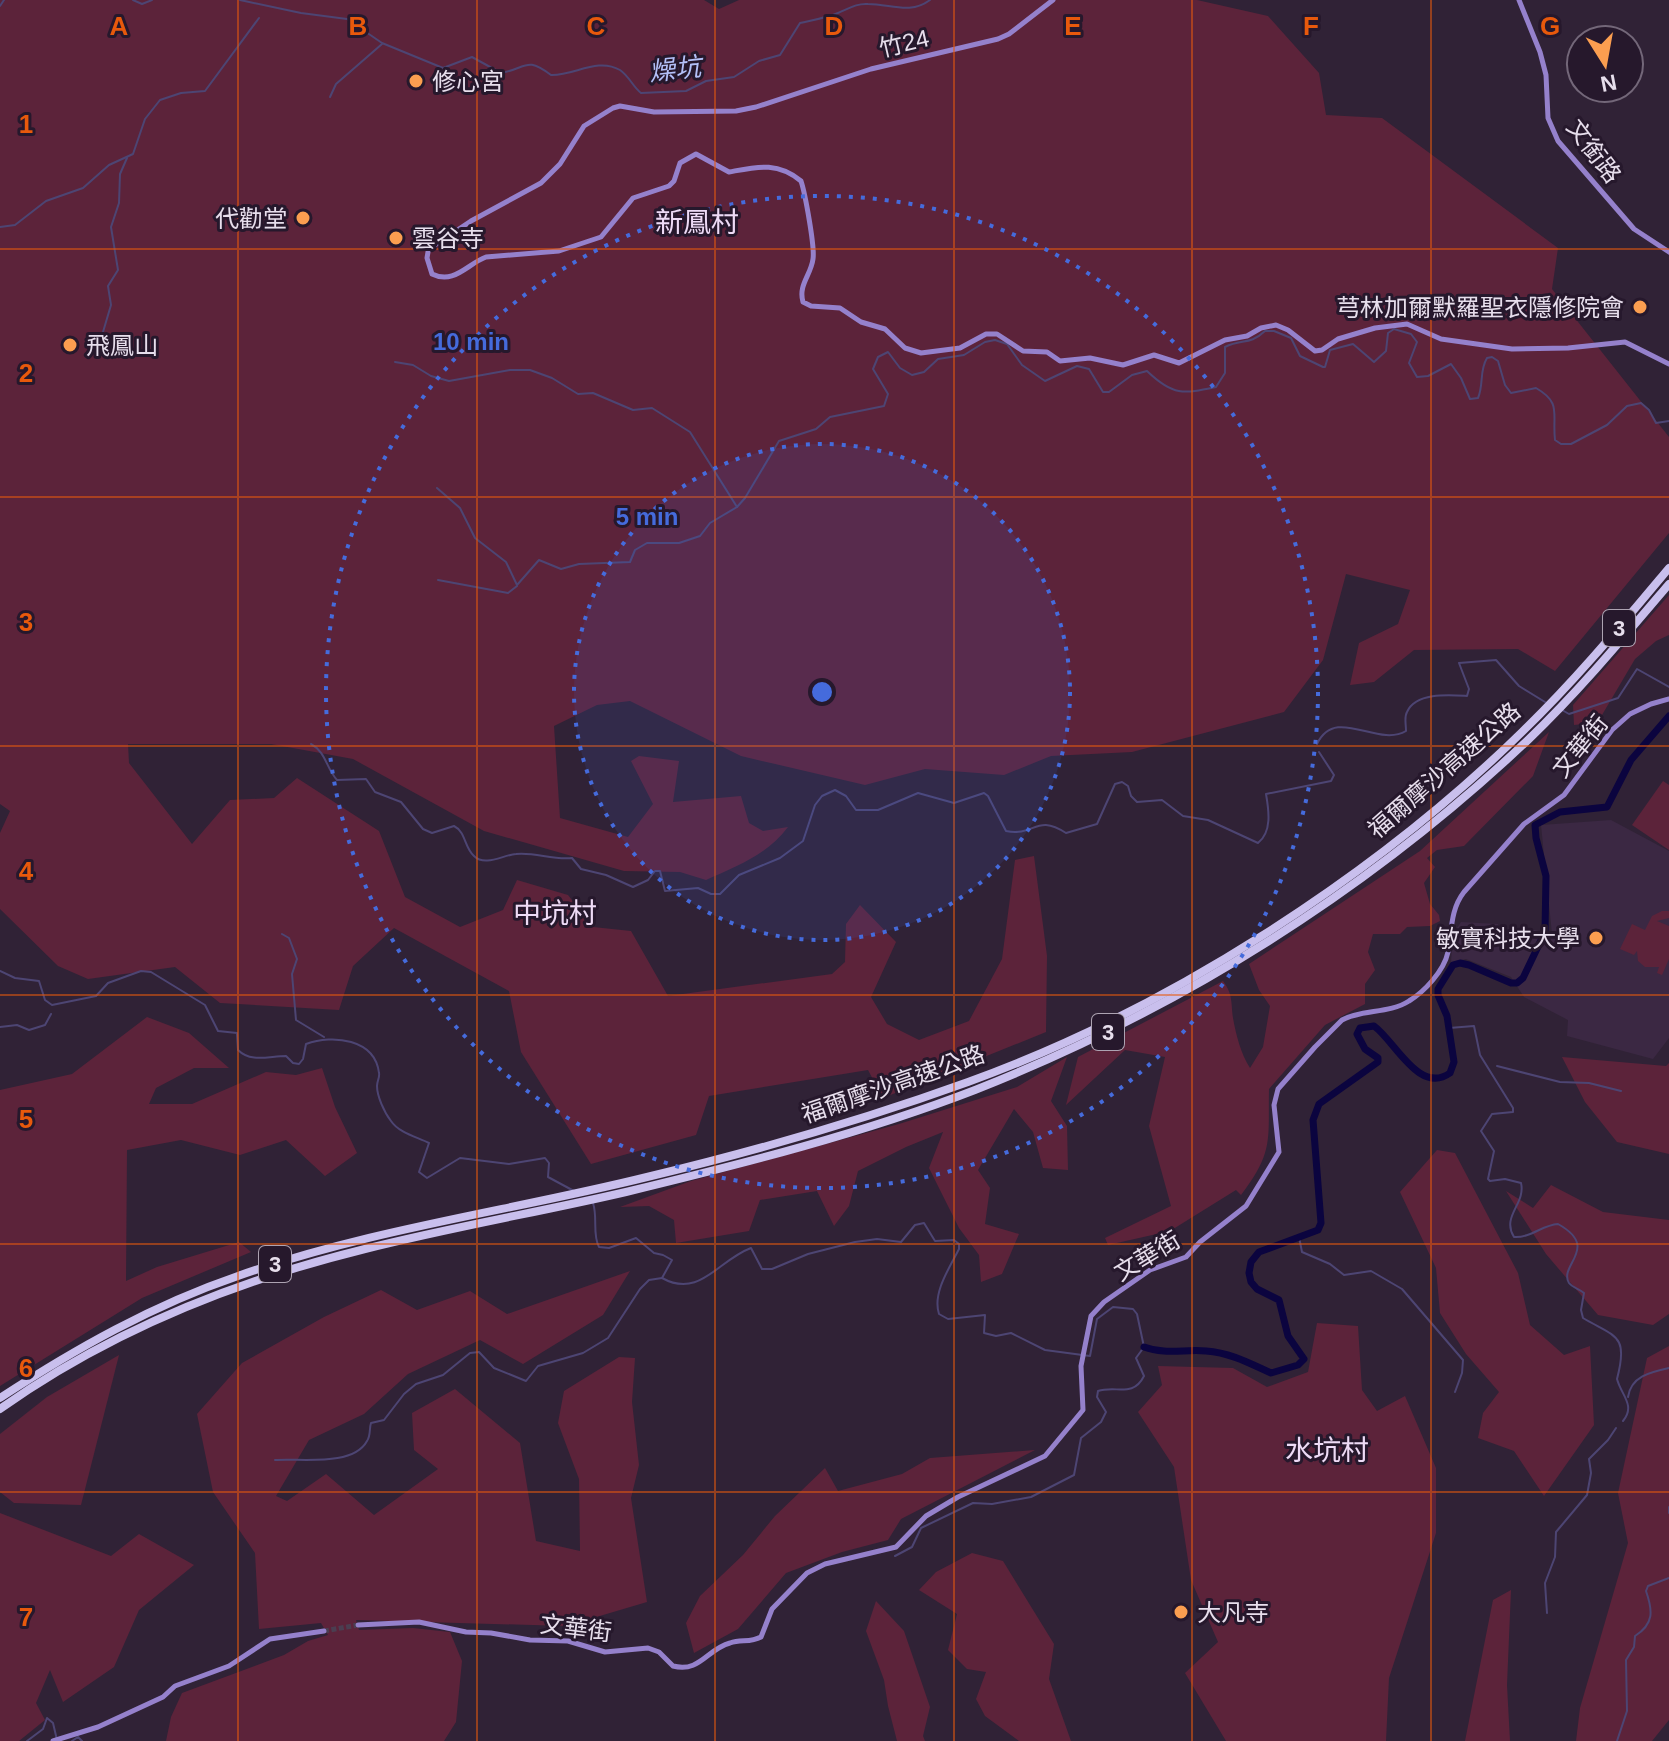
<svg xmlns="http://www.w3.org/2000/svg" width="1669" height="1741" viewBox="0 0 1669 1741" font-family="Helvetica,'Noto Sans TC',sans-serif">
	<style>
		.built { fill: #3b2843 }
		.green { fill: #5c233a }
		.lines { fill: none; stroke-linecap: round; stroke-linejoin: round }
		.stream { stroke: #4d4573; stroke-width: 2 }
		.river { stroke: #0b043f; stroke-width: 7 }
		.secondary-tunnel { stroke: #4b3e51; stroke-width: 5; stroke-dasharray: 5 2.5; stroke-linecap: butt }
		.secondary { stroke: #9581cc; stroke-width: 5 }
		.highway { stroke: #c9bfed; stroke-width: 8 }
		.grid { fill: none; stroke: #e8590c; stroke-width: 2; stroke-opacity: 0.55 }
		.ring { fill: none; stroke: #456bdc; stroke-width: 4; stroke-dasharray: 4 8 }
		.poi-dot { fill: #fb9e50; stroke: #26182c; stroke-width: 3 }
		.labels { text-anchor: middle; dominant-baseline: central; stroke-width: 6; stroke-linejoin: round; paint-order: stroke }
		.shield { fill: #26182c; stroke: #ada3b2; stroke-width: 2 }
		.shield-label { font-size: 22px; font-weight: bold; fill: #e7deec }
		.street-label { font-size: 24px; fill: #e7deec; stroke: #26182c }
		.poi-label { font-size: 24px; fill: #e7deec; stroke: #26182c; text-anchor: start }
		.water-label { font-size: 26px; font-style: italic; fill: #b4c0f8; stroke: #26182c }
		.quarter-label { font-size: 28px; fill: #eedbf6; stroke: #26182c }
		.grid-label { font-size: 26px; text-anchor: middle; font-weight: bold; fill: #e8590c; stroke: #26182c; stroke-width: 6; stroke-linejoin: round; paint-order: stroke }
		.centre { fill: #456bdc; stroke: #26182c; stroke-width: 4 }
		.ring-label { font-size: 24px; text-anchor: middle; font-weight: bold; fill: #456bdc; stroke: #26182c; stroke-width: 6; stroke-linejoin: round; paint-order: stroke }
	</style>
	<rect width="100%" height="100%" fill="#302236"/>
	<path class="built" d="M1611 820 1669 851V1038L1653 1059 1567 1036 1568 1020 1524 997 1511 977 1466 959 1451 962 1453 934 1461 922 1498 924 1499 941 1518 948 1526 928 1552 934 1541 825Z"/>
	<g class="green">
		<path d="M0 0H704L719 9 739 0H1197L1268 16 1319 73 1326 115 1382 118 1558 248 1552 289 1669 437V533L1555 671 1518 649 1414 650 1374 682 1350 685 1359 643 1398 624 1410 590 1346 574 1323 660 1284 712 1132 752 1051 756 1004 775 925 769 865 785 741 756 630 701 597 705 554 726 560 818 628 837 653 804 631 761 639 756 679 761 673 802 741 796 749 823 763 831 788 827C767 855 737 866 706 880L680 872 624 871 484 831 353 759 271 744H128L129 763 192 844 230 800 274 798 297 778 379 831 405 897 460 927 503 910 517 880 568 895 593 927 631 931 668 996 832 974 845 962 846 924 860 905 896 942 871 997 887 1024 919 1040 969 1021 1002 959 1015 860 1034 856 1047 956 1046 1032 883 1098 868 1070 709 1096 696 1135 591 1164 521 1052 509 991 394 928 353 966 339 1010 220 1003 175 967 88 979 58 966 0 909V833L10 811 0 804Z"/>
		<path d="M1669 595V635L1656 641 1635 659 1602 715 1593 723 1574 725 1573 705Z"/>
		<path d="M1549 732 1533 776 1464 846 1437 850 1427 858 1435 867 1424 883 1430 904 1439 915 1440 921 1430 926 1407 927 1400 934H1373L1368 952 1375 970 1365 984V1004L1325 1025 1269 1089C1268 1140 1274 1152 1241 1195L1236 1190 1170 1231 1108 1245 1105 1238 1171 1206 1149 1126 1165 1057 1125 1050 1066 1105 1078 1057 1223 981C1233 994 1231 1003 1233 1018 1236 1035 1241 1054 1250 1068L1263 1047 1270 1006 1259 990 1249 964 1420 851Z"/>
		<path d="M1663 781 1669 785V850L1632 825Z"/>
		<path d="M1662 911H1669V918L1657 921 1669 926V959L1662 975 1657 973 1659 967H1645L1638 961 1637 951 1634 955 1620 949 1632 924 1645 930 1652 916Z"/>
		<path d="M147 1017 189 1033 229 1068H194L156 1088 149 1104H192L266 1072 296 1075 322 1068 335 1107 357 1153 325 1176 286 1140 240 1155 181 1140 127 1150 126 1281 157 1267 239 1242 251 1252 142 1298 0 1386V1090L72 1074Z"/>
		<path d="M1067 1057 1051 1101 1067 1126 1068 1170 1043 1168 1033 1132 1014 1109 978 1170 990 1188 985 1224 1019 1234 1002 1274 981 1282 979 1255 959 1228 929 1168 943 1132 906 1147 858 1171 849 1206 834 1226 817 1191 760 1200 749 1231 676 1243 674 1220 649 1206 620 1207 691 1181 899 1124 1017 1087Z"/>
		<path d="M1562 1057 1666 1066 1669 1063V1154L1617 1142 1585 1102Z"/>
		<path d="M1437 1150 1455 1153 1518 1273 1530 1325 1564 1355 1590 1346 1594 1425 1544 1496 1514 1451 1478 1438 1483 1413 1499 1392 1466 1354 1440 1313 1436 1268 1400 1192Z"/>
		<path d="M1551 1185 1603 1212 1669 1220V1314L1653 1325 1598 1315 1546 1254 1506 1191 1533 1208Z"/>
		<path d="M630 1271 603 1315 523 1364 480 1340 408 1374 364 1414 309 1440 276 1496 287 1501 326 1474 374 1515 438 1469 414 1450 412 1413 455 1389 520 1443 536 1541 580 1551 579 1479 558 1423 564 1391 619 1357 635 1358 632 1402 639 1465 631 1498 647 1602 566 1626 356 1620 359 1630 413 1628 450 1632 462 1661 456 1722 444 1741H166L171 1717 182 1693 284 1655 308 1641 328 1635 321 1623 259 1629 255 1553 213 1492 197 1414 242 1363 324 1317 381 1290 417 1310 470 1291 507 1314Z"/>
		<path d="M1317 1323 1358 1326 1362 1390 1377 1411 1405 1396 1436 1468V1533L1389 1678 1386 1741H1226L1185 1673 1218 1642 1191 1580 1174 1467 1138 1412 1162 1385 1158 1366 1233 1368 1267 1387 1308 1372Z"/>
		<path d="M1669 1346V1720L1652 1741H1576L1580 1708 1628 1543 1618 1493 1647 1358Z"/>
		<path d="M119 1355 81 1505 14 1503 0 1492V1434L47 1397Z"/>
		<path d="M1035 1450 901 1519 888 1540 842 1552 786 1573 738 1629 694 1653 686 1623 700 1596 743 1555 775 1516 825 1468 838 1491 902 1474 930 1458Z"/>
		<path d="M0 1513 111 1556 139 1534 194 1565 139 1610 114 1667 63 1702 50 1670 36 1703 45 1720 19 1741H0Z"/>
		<path d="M972 1553 1003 1561 1054 1644 1049 1679 1071 1741H1019L985 1716 976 1699 986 1672 967 1669 948 1650 957 1614 919 1590 936 1572Z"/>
		<path d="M1511 1590 1507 1685 1510 1741H1465L1493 1600Z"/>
		<path d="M876 1601 904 1631 930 1707 923 1736 925 1741H897L888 1706 884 1680 866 1631Z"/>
	</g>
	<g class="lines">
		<g class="stream">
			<path d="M133 0 142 4 152 0"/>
			<path d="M240 0 301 13 347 19 382 43 443 68 472 57 501 73C528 68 525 56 551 75 574 76 597 57 620 70 629 76 633 87 641 93L686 91 706 81 734 77 759 61 780 55 800 23C813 20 826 18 838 13 848 9 857 3 868 4 891 4 910 15 930 0"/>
			<path d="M0 6 4 0"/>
			<path d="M330 97 336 84 382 44"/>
			<path d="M0 227 15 225 46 201 83 188 109 165 133 154 145 119 160 100 181 93 205 91 259 18"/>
			<path d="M103 332 111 305 108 286 118 270 111 227 119 203 120 174 127 158"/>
			<path d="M395 362 413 365 431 376 449 381 510 370H530L552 378 578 394 593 393 633 410 652 408 690 432 737 507"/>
			<path d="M437 488 460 508 475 538 506 562 517 585 539 560 561 569 579 564 630 562 635 550 647 543H679L700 536 710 523 737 507 745 498 779 441 816 429 830 417 884 406 888 394 873 369 878 357 888 352 900 368 912 375 924 372 938 359 964 355 985 342 995 340 1007 344 1022 365 1045 381 1077 366 1089 369 1103 392H1109L1132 375 1147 371C1173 396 1183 394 1216 387L1225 373V347C1242 338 1249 346 1265 331H1274L1291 338 1300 356 1323 367H1325L1330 350 1353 344 1374 362 1386 351 1388 333 1394 329 1411 334 1417 342 1409 363 1417 377 1428 376 1451 364 1461 378 1470 399 1478 398C1484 384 1479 371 1487 358L1492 357 1498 361 1505 385 1511 393 1536 388C1562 403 1552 413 1555 440L1561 444H1571L1607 425 1627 406 1641 403 1649 410 1656 423 1669 421"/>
			<path d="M438 580 508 593 517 586"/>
			<path d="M1562 710 1569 714 1618 698 1637 669 1669 687"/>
			<path d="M311 744C326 752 326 768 337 780L366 779 375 792 401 802 423 829 432 833 454 826C466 832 464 847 474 856 485 867 503 855 516 854 535 852 552 860 572 858L581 869 606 875 633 887 648 880 655 871H660L665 891 698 888 711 894H720L739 875 780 858 803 841 815 805 822 796 835 790 846 796 856 810H878L918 793 954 803 984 793 988 796 1006 831C1035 837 1036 813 1066 833L1097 824 1115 784 1122 782 1128 786 1131 796 1137 802 1162 800 1183 816 1208 820 1258 843C1272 832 1269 811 1266 794L1331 781 1334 775 1319 752"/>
			<path d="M1317 744C1336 705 1377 748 1406 731 1406 724 1404 717 1407 712 1416 692 1450 695 1467 696L1469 689 1459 663 1496 660 1519 686 1545 702"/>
			<path d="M282 934 289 938 297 959 292 974 296 1020 324 1037"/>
			<path d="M0 971 15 978 39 981 45 1000 52 1005 96 996 108 983 141 971 151 972 205 1005 218 1031 237 1033 238 1050C251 1063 269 1056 286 1056L293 1063 299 1064 303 1059 306 1044C333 1034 375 1039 379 1073 380 1077 377 1081 377 1086 377 1096 384 1112 391 1121 399 1133 417 1137 429 1143L419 1172 427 1178 460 1158 509 1164 545 1158 549 1163 548 1177 574 1191"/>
			<path d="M0 1027 17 1025 29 1030 45 1025 51 1014"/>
			<path d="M1449 1028 1474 1026 1480 1055 1513 1108V1112L1492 1114 1481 1131 1494 1151 1488 1179 1490 1181 1505 1179 1521 1183C1526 1204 1501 1216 1514 1237 1531 1238 1542 1225 1558 1224 1601 1248 1558 1265 1569 1283 1573 1288 1580 1289 1584 1293L1581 1310 1583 1318C1615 1337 1629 1334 1617 1379 1621 1395 1636 1405 1623 1421"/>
			<path d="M1497 1066 1560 1082 1589 1083 1621 1091"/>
			<path d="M593 1203C598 1218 592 1234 599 1247L609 1248 636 1238 654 1253 663 1255 672 1260 662 1278C700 1299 718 1260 751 1248L762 1269H772L808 1254 855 1242 877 1239 901 1242 915 1225 924 1223 935 1241 954 1240 959 1244V1249C950 1267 932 1293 939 1314L948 1319 985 1315 984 1333 996 1336 1011 1333 1045 1350 1090 1356 1097 1319 1113 1307 1133 1309 1137 1314 1144 1347 1136 1358 1144 1376C1133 1398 1116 1385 1098 1391L1097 1397 1106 1412 1101 1422 1081 1438 1074 1475 1031 1497 992 1504 973 1503 921 1528 912 1547 895 1556"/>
			<path d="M1299 1237 1302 1252 1330 1264 1344 1275 1371 1271 1402 1289 1463 1360 1462 1373 1455 1392"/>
			<path d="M1628 1397C1631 1376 1651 1372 1669 1368"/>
			<path d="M275 1460C300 1458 353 1467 367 1441 371 1435 369 1429 371 1423L384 1420 404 1394 416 1384 443 1375 470 1353 479 1352 494 1368 526 1381 538 1366 583 1353 608 1338 640 1289 649 1280 662 1278"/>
			<path d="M1669 1507V1513"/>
			<path d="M1547 1613 1545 1583 1555 1557 1556 1532 1587 1495 1591 1473 1589 1459 1608 1440 1616 1428"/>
			<path d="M27 1741 43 1729 47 1718 53 1723 57 1740"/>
			<path d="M72 1741 78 1737 82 1741"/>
			<path d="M1617 1741 1627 1711 1626 1660 1634 1647 1635 1636C1654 1624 1653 1611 1646 1591L1648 1586 1669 1578"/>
		</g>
		<path class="river" d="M1144 1347C1165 1355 1185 1349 1206 1351 1231 1353 1249 1363 1271 1373L1298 1365 1304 1359 1288 1336 1279 1300 1257 1289 1251 1282 1249 1273 1251 1262 1259 1252 1318 1230 1321 1223 1313 1120 1319 1104 1378 1062V1058L1365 1049 1357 1034 1360 1028 1374 1026C1395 1041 1419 1095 1450 1073L1454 1062 1447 1016 1438 995V989L1453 965 1460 963 1469 965 1511 983H1517L1523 978 1545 932 1546 876 1536 838 1535 825 1560 812 1607 807 1631 760 1669 716"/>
		<path class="secondary-tunnel" d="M324 1631 358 1625"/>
		<g class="secondary">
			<path d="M1053 0 1009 34 998 39 871 69 756 107 736 111 654 112 620 106 613 108 584 126 560 164 541 183 471 221 435 245 429 246 427 258 432 274C454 285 467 264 486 257L559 251 601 237 633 198 669 186 674 181 680 163 696 154 729 172C756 167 777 161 801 181 805 193 815 247 813 259 811 275 798 285 803 302L811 306 840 308 861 322 885 329 905 348 921 353 960 348 986 334H997L1023 351 1047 352 1060 361 1090 358 1123 365 1154 355 1179 363 1225 340 1247 336 1261 328 1276 325 1288 330 1315 351 1322 350 1338 339 1375 328 1407 324 1441 339 1512 349 1568 348 1625 342 1669 364"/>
			<path d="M1519 0 1540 52 1546 75 1548 118 1558 141 1634 229 1669 252"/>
			<path d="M358 1625 419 1622 466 1632 491 1633 530 1640 568 1641 605 1652 648 1648 659 1652 673 1666C700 1673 707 1649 730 1643 741 1639 750 1643 761 1637L772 1609 807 1573 825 1564 896 1547 926 1516 958 1497 1045 1456 1083 1410 1081 1366 1091 1316 1104 1302 1150 1270 1186 1257 1200 1242 1246 1206 1279 1152 1274 1105 1278 1089 1315 1047 1342 1020C1362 1009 1389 1014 1409 1001 1424 992 1444 971 1448 952 1452 931 1450 910 1464 892L1524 824 1564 795 1612 730 1630 714 1651 704 1669 699"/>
			<path d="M53 1741 98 1727 163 1697 175 1686 229 1666 270 1639 324 1631"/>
		</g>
		<g class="highway">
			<path d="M0 1398C75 1349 153 1305 238 1276 371 1229 510 1211 647 1177 755 1151 863 1120 968 1082 1165 1011 1373 878 1522 732 1575 681 1622 624 1669 568"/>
			<path d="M0 1409C110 1331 235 1281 365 1249 452 1227 540 1212 626 1192 742 1164 864 1133 975 1090 1180 1009 1368 891 1528 740 1579 691 1624 637 1669 584"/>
		</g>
	</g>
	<path class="grid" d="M238 0V1741M477 0V1741M715 0V1741M954 0V1741M1192 0V1741M1431 0V1741M0 249H1669M0 497H1669M0 746H1669M0 995H1669M0 1244H1669M0 1492H1669"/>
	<circle cx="822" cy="692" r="248" fill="#456bdc" fill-opacity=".12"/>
	<g class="ring">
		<circle cx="822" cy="692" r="248"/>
		<circle cx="822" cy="692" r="496"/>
	</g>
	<g class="poi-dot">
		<circle cx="416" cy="81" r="8"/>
		<circle cx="303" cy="218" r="8"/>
		<circle cx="396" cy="238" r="8"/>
		<circle cx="1640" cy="307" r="8"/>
		<circle cx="70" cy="345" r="8"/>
		<circle cx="1596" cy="938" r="8"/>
		<circle cx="1181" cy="1612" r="8"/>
	</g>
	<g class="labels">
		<g class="shield">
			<rect x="1603" y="610" width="32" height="36" rx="6"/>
			<rect x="1092" y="1014" width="32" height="36" rx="6"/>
			<rect x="259" y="1246" width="32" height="36" rx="6"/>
		</g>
		<g class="shield-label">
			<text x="1619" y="628">3</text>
			<text x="1108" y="1032">3</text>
			<text x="275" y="1264">3</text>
		</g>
		<g class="street-label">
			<text transform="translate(904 43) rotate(-13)">竹24</text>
			<text transform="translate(1594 151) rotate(53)">文銜路</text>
			<text transform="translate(1580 746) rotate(-51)">文華街</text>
			<text transform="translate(1444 770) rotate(-41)">福爾摩沙高速公路</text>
			<text transform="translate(893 1084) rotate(-19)">福爾摩沙高速公路</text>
			<text transform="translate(1147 1256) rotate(-31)">文華街</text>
			<text transform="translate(576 1628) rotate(7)">文華街</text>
		</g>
		<g class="poi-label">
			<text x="432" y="81">修心宮</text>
			<text x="287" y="218" text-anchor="end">代勸堂</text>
			<text x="412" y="238">雲谷寺</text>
			<text x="1624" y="307" text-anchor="end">芎林加爾默羅聖衣隱修院會</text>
			<text x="86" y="345">飛鳳山</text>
			<text x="1580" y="938" text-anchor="end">敏實科技大學</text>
			<text x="1197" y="1612">大凡寺</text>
		</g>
		<g class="water-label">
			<text transform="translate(675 69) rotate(-6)">燥坑</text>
		</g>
		<g class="quarter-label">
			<text x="697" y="222">新鳳村</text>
			<text x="555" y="913">中坑村</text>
			<text x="1327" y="1450">水坑村</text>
		</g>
	</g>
	<g class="grid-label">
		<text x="119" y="35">A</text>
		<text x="358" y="35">B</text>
		<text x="596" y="35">C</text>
		<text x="834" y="35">D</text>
		<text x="1073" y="35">E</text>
		<text x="1311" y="35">F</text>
		<text x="1550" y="35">G</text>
		<text x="26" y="133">1</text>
		<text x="26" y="382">2</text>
		<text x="26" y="631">3</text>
		<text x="26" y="880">4</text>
		<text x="26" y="1128">5</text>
		<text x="26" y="1377">6</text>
		<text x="26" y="1626">7</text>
	</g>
	<circle cx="822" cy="692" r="12" class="centre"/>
	<g class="ring-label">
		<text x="471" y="350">10 min</text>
		<text x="647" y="525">5 min</text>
	</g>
	<g transform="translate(1605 64) rotate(169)"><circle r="38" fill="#26182c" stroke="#736779" stroke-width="2"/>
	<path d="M0-6L14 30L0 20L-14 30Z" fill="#fb9e50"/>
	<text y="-12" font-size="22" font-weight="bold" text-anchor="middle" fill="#e7deec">N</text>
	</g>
</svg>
